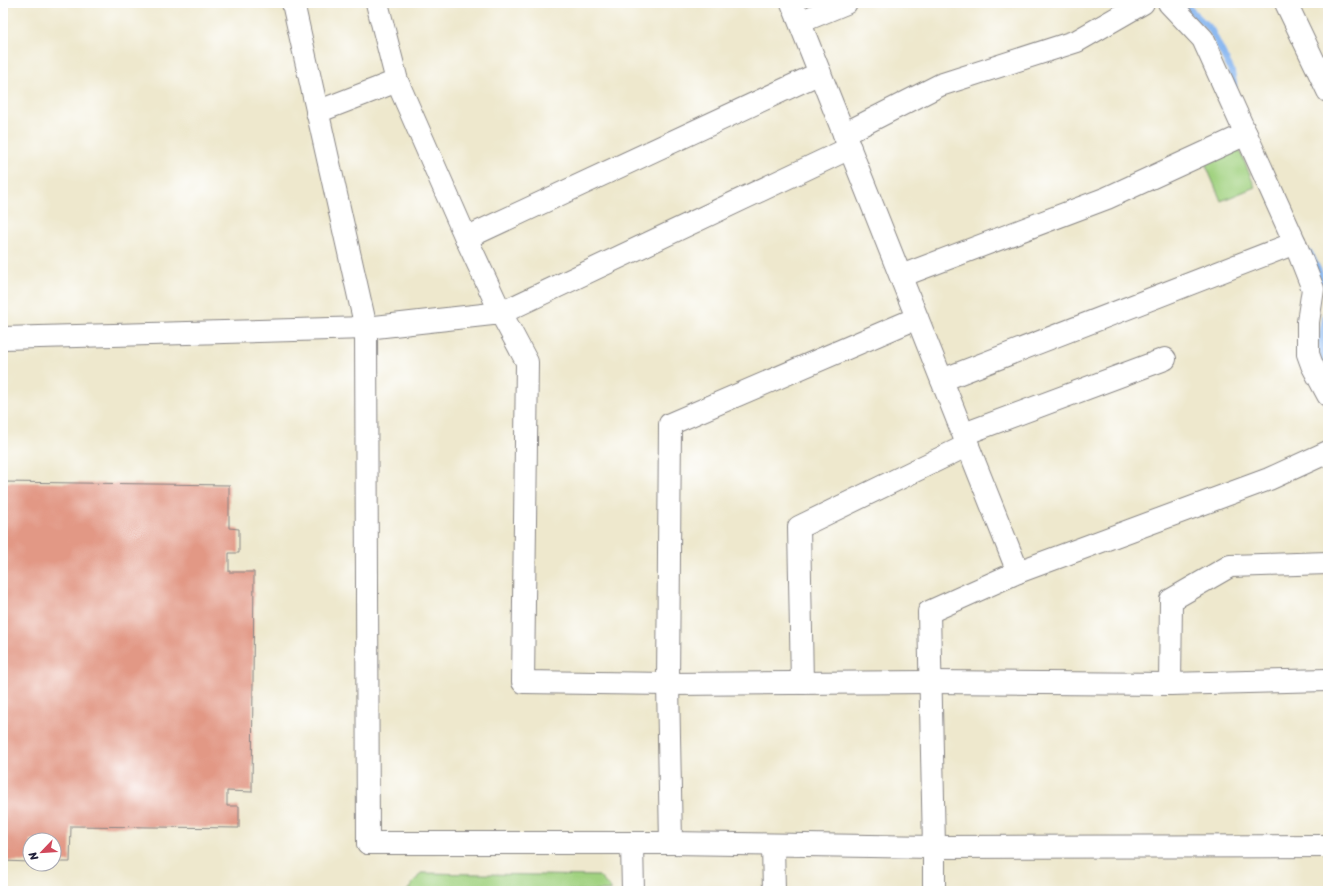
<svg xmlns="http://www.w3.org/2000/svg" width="1331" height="894" viewBox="0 0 1331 894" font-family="Sriracha,sans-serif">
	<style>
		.green { fill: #a1d280; stroke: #627a5e }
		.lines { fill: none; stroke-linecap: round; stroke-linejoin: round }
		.stream { stroke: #85b5f0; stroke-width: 7 }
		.building { fill: #e29885 }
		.street-casing { stroke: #888584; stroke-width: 24 }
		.secondary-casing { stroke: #888584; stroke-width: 24 }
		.street { stroke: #fff; stroke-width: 22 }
		.secondary { stroke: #fff; stroke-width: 22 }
	</style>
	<rect width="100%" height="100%" fill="#fff"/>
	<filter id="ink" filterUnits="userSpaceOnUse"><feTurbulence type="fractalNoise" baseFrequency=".025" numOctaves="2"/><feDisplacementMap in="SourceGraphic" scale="8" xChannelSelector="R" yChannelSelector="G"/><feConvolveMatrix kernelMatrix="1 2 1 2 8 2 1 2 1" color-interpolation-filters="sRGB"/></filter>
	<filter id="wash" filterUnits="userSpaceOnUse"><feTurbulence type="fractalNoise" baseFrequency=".012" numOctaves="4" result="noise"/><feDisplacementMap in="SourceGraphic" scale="16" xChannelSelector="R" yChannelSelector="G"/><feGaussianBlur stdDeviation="0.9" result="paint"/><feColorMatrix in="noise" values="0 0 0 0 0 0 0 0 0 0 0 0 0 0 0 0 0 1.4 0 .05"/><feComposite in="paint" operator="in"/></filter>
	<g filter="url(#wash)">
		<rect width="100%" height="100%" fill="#eee8cd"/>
		<g class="green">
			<path d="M1239 149 1255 187 1221 201 1205 163Z"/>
			<path d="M421 873 599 876 611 889V891H407Z"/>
		</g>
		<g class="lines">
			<g class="stream">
				<path d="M1185 5 1211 30 1231 70 1234 86"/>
				<path d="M1310 254 1328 291"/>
				<path d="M1327 372 1324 365 1321 340 1328 308"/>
			</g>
		</g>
		<g id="blocks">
			<path class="building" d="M3 482 229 485V528L239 529V553H229V572H254L252 792 227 791V806H239V828L71 826 70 862H54V840H30V862L3 861Z"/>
		</g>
	</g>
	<g filter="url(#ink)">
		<use href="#blocks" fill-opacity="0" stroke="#888584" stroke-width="1"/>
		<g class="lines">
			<defs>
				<g id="street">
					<path d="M293 3 366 328 368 843"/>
					<path d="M377 3 397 81 466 238 501 313 527 362 523 682 668 684 930 682 1170 684 1328 680"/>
					<path d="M792 3 1018 572"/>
					<path d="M1169 3 1203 39 1295 243 1313 289 1308 322V354L1312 365 1328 395"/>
					<path d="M1286 3 1328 91"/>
					<path d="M800 22 846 3"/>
					<path d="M317 112 397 81"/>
					<path d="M844 134 940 85 1077 41 1143 3"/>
					<path d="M466 238 820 73"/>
					<path d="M901 276 1107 198 1246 134"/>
					<path d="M3 338 366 328 501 313 850 148"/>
					<path d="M942 380 1295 243"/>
					<path d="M964 434 1165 359"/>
					<path d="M802 683 799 527 968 445"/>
					<path d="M1170 684 1171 600 1230 566 1328 563"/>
					<path d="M671 843 668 684 670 424 917 318"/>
					<path d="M632 844 633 891"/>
					<path d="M773 845 774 891"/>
					<path d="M934 847 929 612 1018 572 1269 479 1328 452"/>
				</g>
				<g id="secondary">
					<path d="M368 843H671L934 847 1328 846"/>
					<path d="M934 847V891"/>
				</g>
			</defs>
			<use href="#street" class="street-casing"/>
			<use href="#secondary" class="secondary-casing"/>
			<use href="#street" class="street"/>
			<use href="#secondary" class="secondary"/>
		</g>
	</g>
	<rect width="1331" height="894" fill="none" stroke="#fff" stroke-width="16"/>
	<g transform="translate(42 852) rotate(245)"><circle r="19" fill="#ffffff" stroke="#a7a7b1"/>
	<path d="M0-3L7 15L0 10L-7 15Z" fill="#d1495b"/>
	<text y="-6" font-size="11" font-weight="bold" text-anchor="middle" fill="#22223b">N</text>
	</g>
</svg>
